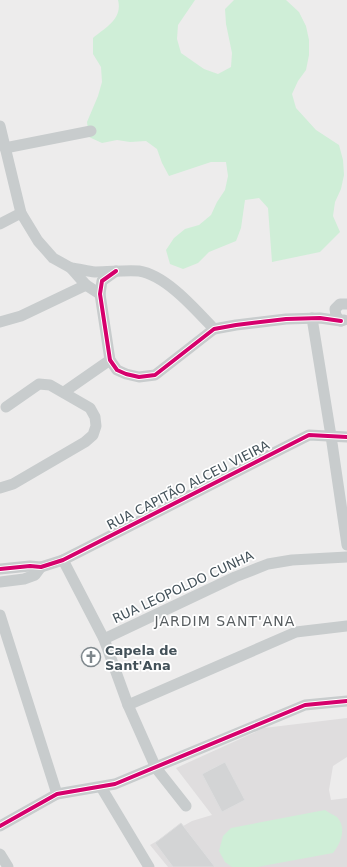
<svg xmlns="http://www.w3.org/2000/svg" width="347" height="867" viewBox="0 0 347 867" font-family="'DejaVu Sans',sans-serif">
	<style>
		.education { fill: #dfddde }
		.green { fill: #cfeed7 }
		.building { fill: #d3d4d5; stroke: #dededf }
		.lines { fill: none; stroke-linecap: round; stroke-linejoin: round }
		.minor { stroke: #c8cccd; stroke-width: 11 }
		.cycleway-casing { stroke: #fff; stroke-width: 6 }
		.cycleway { stroke: #d6006c; stroke-width: 4 }
		.labels { text-anchor: middle; dominant-baseline: central; stroke-width: 3.5; stroke-linejoin: round; paint-order: stroke }
		.street-label { font-size: 13px; fill: #435159; stroke: #fff }
		.poi-label { font-size: 13px; font-weight: bold; fill: #435159; stroke: #fff; text-anchor: start }
		.neighbourhood-label { font-size: 14px; letter-spacing: 1px; fill: #585d60; stroke: #fff }
	</style>
	<rect width="100%" height="100%" fill="#edecec"/>
	<path class="education" d="M347 718V757L333 766 329 790 331 800 347 798V867H168L150 845 192 821 212 815 176 768 264 728Z"/>
	<g class="green">
		<path d="M118 0H195L178 25 177 39 181 53 204 69 218 74 231 67 232 53 226 24 225 9 234 0H286L299 12 306 26 309 40V55L306 70 298 81 292 94 296 108 316 130 339 145 343 160 344 175 341 189 335 202 333 216 340 232 320 252 272 262 268 208 259 198 245 200 241 228 236 241 209 252 198 263 183 269 170 264 166 250 174 238 185 229 199 225 211 215 217 202 225 190 228 176 226 162H211L169 176 162 163 157 149 146 141 130 142 117 140 102 143 89 137 87 122 98 96 102 82 101 67 93 54V38C105 28 123 19 118 0Z"/>
		<path d="M325 810C329 813 334 815 337 817 347 828 341 843 333 853L257 867H232L225 862 219 851 223 836 231 828Z"/>
	</g>
	<g class="building">
		<path d="M97 648 101 659 85 666 80 655Z"/>
		<path d="M225 762 245 800 222 812 202 774Z"/>
		<path d="M181 823 215 867H173L155 843Z"/>
	</g>
	<g class="lines">
		<g class="minor">
			<path d="M0 126 21 213 38 241 53 258 71 268 86 285 100 294"/>
			<path d="M5 148 91 131"/>
			<path d="M0 224 21 213"/>
			<path d="M71 268C79 269 87 271 95 272 110 272 124 270 139 271 166 275 196 310 214 329"/>
			<path d="M116 271 102 281 100 294 110 360 117 370 126 374 139 377 155 375 214 329 236 325 286 319 320 318 341 321"/>
			<path d="M312 318 331 436 347 545"/>
			<path d="M344 320 341 321 336 316 335 309 340 304H347"/>
			<path d="M0 322 21 316 86 285"/>
			<path d="M64 392 110 360"/>
			<path d="M0 488 13 484 85 442 93 435 96 426 95 417 90 408 50 385 39 384 6 407"/>
			<path d="M63 560 104 639 128 705 156 768 186 806"/>
			<path d="M0 569 30 566 41 567 63 560 309 435 347 437"/>
			<path d="M0 582 24 579 35 575 41 567"/>
			<path d="M0 615 57 794"/>
			<path d="M104 639 235 577 268 564 292 560 347 557"/>
			<path d="M128 705 296 632 347 626"/>
			<path d="M101 787 149 867"/>
			<path d="M0 826 57 794 115 784 305 705 347 701"/>
			<path d="M0 854 8 867"/>
		</g>
		<defs>
			<g id="cycleway">
				<path d="M116 271 102 281 100 294 110 360 117 370 126 374 139 377 155 375 214 329 236 325 286 319 320 318 341 321"/>
				<path d="M0 569 30 566 41 567 63 560 309 435 347 437"/>
				<path d="M0 826 57 794 115 784 305 705 347 701"/>
			</g>
		</defs>
		<use href="#cycleway" class="cycleway-casing"/>
		<use href="#cycleway" class="cycleway"/>
	</g>
	<defs>
		<symbol id="church-ring" viewBox="-11 -11 22 22"><circle r="9.5" fill="#fff" stroke="#7e878c" stroke-width="1.5"/><path d="M-1.2-6h2.4v3.5h3.3v2.4h-3.3V6h-2.4V-.1h-3.3v-2.4h3.3Z" fill="#7e878c"/></symbol>
	</defs>
	<g fill-rule="evenodd">
		<use href="#church-ring" x="80" y="646" width="22" height="22"/>
	</g>
	<g class="labels">
		<g class="street-label">
			<text transform="translate(188 485) rotate(-27)">RUA CAPITÃO ALCEU VIEIRA</text>
			<text transform="translate(183 587) rotate(-25)">RUA LEOPOLDO CUNHA</text>
		</g>
		<g class="poi-label">
			<text x="105" y="650">Capela de<tspan x="105" dy="15">Sant'Ana</tspan></text>
		</g>
		<g class="neighbourhood-label">
			<text x="225" y="621">JARDIM SANT'ANA</text>
		</g>
	</g>
</svg>
